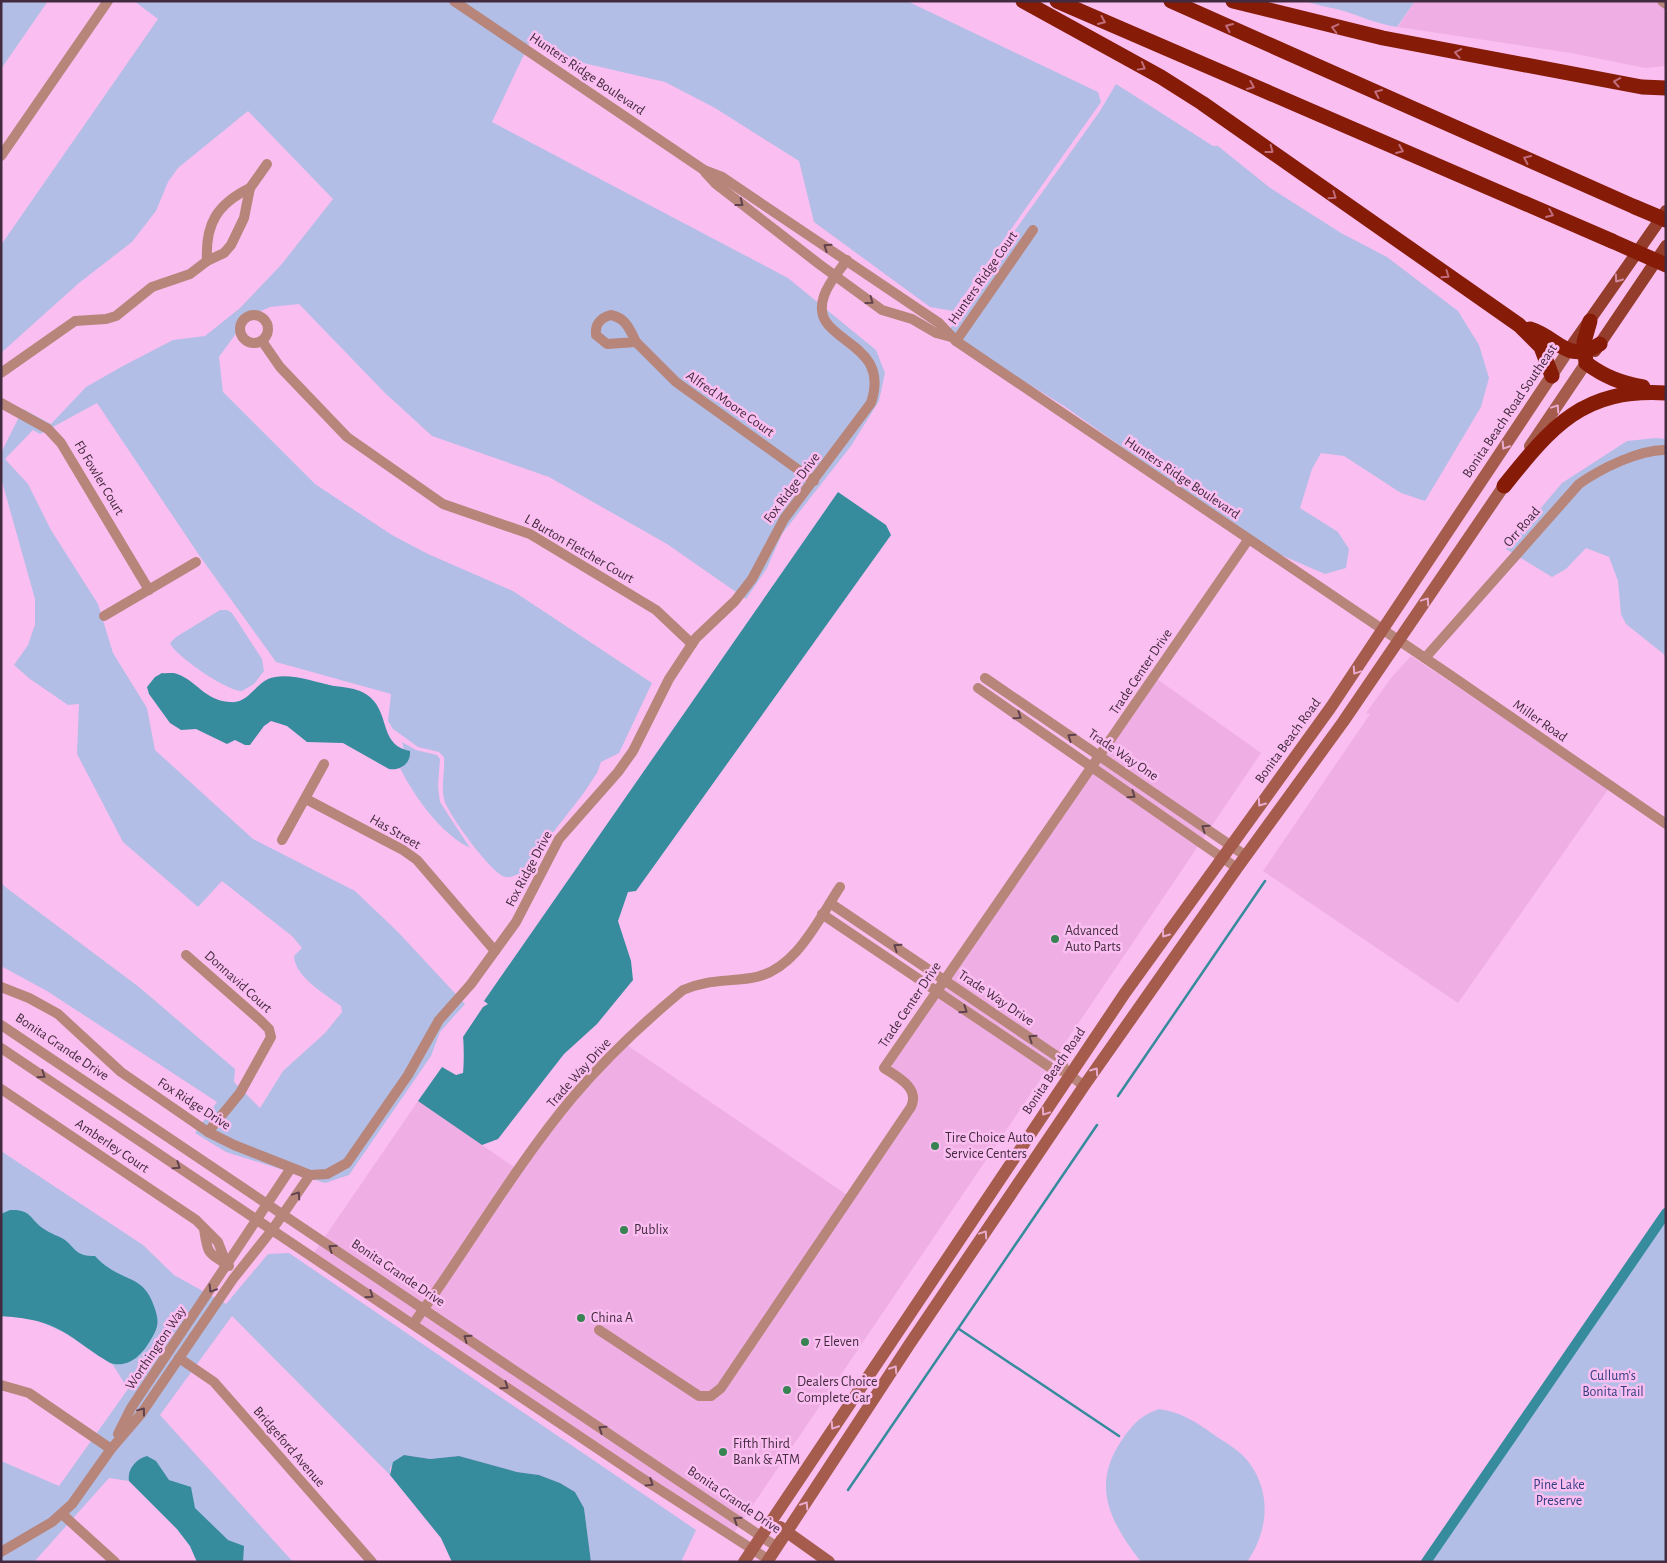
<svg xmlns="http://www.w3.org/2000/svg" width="1667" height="1563" viewBox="0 0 1667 1563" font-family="'Alegreya Sans',sans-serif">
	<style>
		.built { fill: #f0afe4 }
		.green { fill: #b3bee6 }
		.water { fill: #368c9d }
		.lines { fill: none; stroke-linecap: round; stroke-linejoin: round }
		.stream { stroke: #368c9d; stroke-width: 2.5 }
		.canal { stroke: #368c9d; stroke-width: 10 }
		.street { stroke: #b7857a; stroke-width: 10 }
		.secondary { stroke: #a55c4d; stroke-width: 12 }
		.primary { stroke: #953d2c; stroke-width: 12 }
		.highway { stroke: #861b07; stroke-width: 15 }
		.highway-bridge { stroke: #861b07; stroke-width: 15 }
		.oneway { stroke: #c06c7c }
		.oneway2 { stroke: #60424e }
		.oneway3 { stroke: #d28aa2 }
		.oneway4 { stroke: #eaaad0 }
		.poi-dot { fill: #378352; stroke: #fbbef1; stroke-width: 2 }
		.labels { text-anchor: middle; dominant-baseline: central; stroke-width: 5; stroke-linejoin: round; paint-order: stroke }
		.street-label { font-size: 14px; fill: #432b3f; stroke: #fbbef1 }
		.poi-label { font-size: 14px; fill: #432b3f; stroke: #fbbef1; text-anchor: start }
		.park-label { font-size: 14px; fill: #333f83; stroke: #fbbef1 }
	</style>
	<rect width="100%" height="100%" fill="#fbbef1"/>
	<g class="built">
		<path d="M1415 1H1666V66L1645 68 1571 53 1398 27Z"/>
		<path d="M1411 656 1609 788 1458 1003 1263 871 1370 714 1366 713 1391 678Z"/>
		<path d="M1157 679 1261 753 732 1536 313 1254 418 1101 517 1169 624 1043 850 1197 911 1098 895 1077 891 1063Z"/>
	</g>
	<g class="green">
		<path d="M1 1H48L1 69Z"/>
		<path d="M134 1H907L1098 92 1101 102 953 311 930 307 814 222 799 161 715 108 665 82 566 59 531 40 492 122 788 278 876 350 885 373 879 401 851 446 782 534 767 568 746 599 667 544 549 477 432 436 384 392 299 304 270 307 248 317 219 357 223 392 315 484 392 535 428 554 513 591 652 683 619 753 601 762 597 773 583 794 523 871C518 874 512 878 505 877 491 873 447 813 444 799 441 786 445 771 444 757L439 752 418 747 393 729 388 721 391 694 276 662 199 555 97 403 40 434 33 430 5 459 28 484 51 530 98 604 113 653 147 708 155 750 253 839 355 891 398 932 465 1004 440 1032 431 1056 349 1175 325 1183 226 1152 195 1133 217 1102 47 991 1 966V881L4 886 139 987 235 1069 234 1082 260 1108 283 1071 325 1033 342 1012 341 1006C325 994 295 977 294 956L302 948 292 936 222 881 198 907 123 842 77 754 79 704 68 705 30 679 14 665 28 645 32 633 35 625V599L1 478V453L23 409 51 424 86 387 121 367 173 340 205 336 240 308 281 265 333 199 248 111 178 168 168 182 156 211 132 242 79 283 1 353V245L158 19Z"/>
		<path d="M1305 1H1415L1397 27C1378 24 1362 17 1344 11 1331 7 1318 6 1305 1Z"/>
		<path d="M1116 84 1213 146H1218L1269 187 1341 233 1387 257 1458 311 1479 345 1489 378 1481 407 1425 501 1401 493 1344 456 1321 453 1312 469 1300 508 1338 532 1349 549 1346 568 1325 574 1265 548 1064 406 972 349 948 332 986 271 1100 111Z"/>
		<path d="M1656 438 1666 439V656L1626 624 1621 614 1618 581 1609 557 1586 548 1566 569 1552 577 1506 549 1562 483 1627 441Z"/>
		<path d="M220 610H227L232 613 262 659 264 671 254 684 242 691C228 692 175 656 170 643L176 637Z"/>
		<path d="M402 742 416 750 437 755 440 759 438 786 440 802 470 848C441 834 414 796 400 768L403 767 404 749Z"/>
		<path d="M1 1151 143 1245 174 1275 226 1304 268 1254 289 1253 696 1530 681 1562H591L584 1508 575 1492 560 1483 539 1475 517 1472 459 1456 430 1459 404 1455 390 1468V1475L232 1316 160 1415 293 1562H197L190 1546 177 1529 129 1481 109 1478 34 1562H1V1461L59 1486 128 1389 113 1365 65 1333 33 1318 1 1316Z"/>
		<path d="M1666 1213V1562H1429Z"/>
		<path d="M1159 1409C1181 1412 1196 1422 1213 1434 1224 1442 1238 1449 1247 1460 1272 1491 1269 1530 1247 1562H1141C1111 1523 1090 1486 1122 1440 1133 1424 1141 1415 1159 1409Z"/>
	</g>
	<g class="water">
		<path d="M838 492 886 525 891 535 636 891 628 892 618 921 631 961 633 980 597 1024 564 1054 498 1139 482 1145 418 1101 442 1067 456 1075 463 1073C464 1066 464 1043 463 1037L483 1007 488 1004 484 1001Z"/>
		<path d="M162 673C166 674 173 672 177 674 196 680 205 701 230 702 247 704 254 686 268 679 286 671 315 682 334 686 343 687 352 688 360 691 394 706 375 744 410 751 411 763 401 771 389 769L343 743 307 742 287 726 271 721 264 726 250 745H245L235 740 227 744 196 729 181 730 170 723 149 694 147 687 155 677Z"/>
		<path d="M10 1210C32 1209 29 1219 44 1229 51 1234 59 1236 65 1240 77 1250 76 1256 95 1256 99 1260 104 1265 109 1268 132 1283 145 1278 155 1309 158 1318 159 1325 154 1334 146 1349 134 1367 114 1364 106 1363 76 1339 67 1334 44 1320 26 1318 1 1316V1214Z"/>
		<path d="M404 1455 430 1459 459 1456 517 1472 539 1475 560 1483 575 1492 584 1508 591 1562H452L441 1538 390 1475 393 1462Z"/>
		<path d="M147 1456 156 1461 169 1480 191 1487 195 1508 228 1540 244 1546 243 1562H197L190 1546 177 1529 129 1481C127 1469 136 1459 147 1456Z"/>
	</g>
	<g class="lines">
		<g class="stream">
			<path d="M1118 1096 1265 881"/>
			<path d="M959 1329 1119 1436"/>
			<path d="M848 1490 1097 1125"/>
		</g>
		<path class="canal" d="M1426 1562 1666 1213"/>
		<g class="street">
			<path d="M454 1 704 170 722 177 939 323 956 341 1450 675 1666 824"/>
			<path d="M1662 1 1666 4"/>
			<path d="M1 156 108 1"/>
			<path d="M705 172 716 184 819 264 882 310 912 319 936 333 951 337"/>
			<path d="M207 261C205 224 217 204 250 188"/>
			<circle cx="254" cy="329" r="14"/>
			<path d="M611 315C626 318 630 330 636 342L607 344 596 335C595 324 600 318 611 315Z"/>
			<path d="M262 341 280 367 347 437 443 504 530 534 656 610 692 644"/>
			<path d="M956 341 1033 230"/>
			<path d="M636 342 676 382 814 481"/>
			<path d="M1 373 75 321 106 319 116 316 152 287 190 274 207 261 224 253 231 245 244 218 250 188 267 164"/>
			<path d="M1 403 48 429 61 443 149 590"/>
			<path d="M104 616 196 562"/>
			<path d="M1425 658 1579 484C1600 469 1640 449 1666 450"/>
			<path d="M985 678 1246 856"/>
			<path d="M978 688 1237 868"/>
			<path d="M306 799 403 850 417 860 495 951"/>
			<path d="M282 840 324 764"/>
			<path d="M830 903 1061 1059 1065 1071"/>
			<path d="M822 914 1054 1070 1065 1071 1084 1086"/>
			<path d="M186 955 260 1020 269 1029 271 1037 240 1093 208 1132"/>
			<path d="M1 987 29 998 58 1014 121 1072 208 1132 234 1145 310 1175 327 1174 347 1163 408 1075 439 1020 471 984 516 922 559 839 618 772 633 751 669 679 696 638 735 601 752 579 784 519 871 403C893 337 807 344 824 296 828 283 839 271 847 260"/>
			<path d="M1 1025 777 1547"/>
			<path d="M1 1048 637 1475 769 1560"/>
			<path d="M1 1089 196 1220 218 1242 227 1265"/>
			<path d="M204 1229C208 1256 208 1252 229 1266"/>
			<path d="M413 1324C467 1250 513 1169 572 1098 605 1059 644 1022 683 990 709 979 725 982 751 978 795 972 818 920 840 887"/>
			<path d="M599 1330 699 1396H711L721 1388 911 1107C920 1088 898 1077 884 1068L1248 540"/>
			<path d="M179 1358 214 1382 372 1562"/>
			<path d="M1 1385 29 1393 111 1449"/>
			<path d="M118 1434 131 1408 291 1168"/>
			<path d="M62 1514 115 1562"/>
			<path d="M1 1552 52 1522 72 1504 111 1449 141 1414 233 1279 272 1230 310 1175"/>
		</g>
		<g class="secondary">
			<path d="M1530 446 1586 363"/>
			<path d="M780 1527 829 1562"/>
			<path d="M744 1562 1125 993 1331 707 1568 351"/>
			<path d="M767 1562 909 1345 1084 1086 1237 868 1343 722 1508 480"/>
		</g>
		<g class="primary">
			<path d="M1568 351 1666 211"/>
			<path d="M1595 351 1666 246"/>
		</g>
		<g class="highway">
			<path d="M1023 1 1161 77 1202 103 1519 325 1541 347 1552 376"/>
			<path d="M1057 1 1612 241"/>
			<path d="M1171 1 1635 207"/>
			<path d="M1233 1 1383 38 1642 87 1666 88"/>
			<path d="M1590 321 1584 342 1586 363C1605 377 1621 383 1643 387"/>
			<path d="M1530 329C1559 338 1567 365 1600 344"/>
			<path d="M1504 486C1552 426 1583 388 1666 393"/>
		</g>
		<g class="highway-bridge">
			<path d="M1635 207 1666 220"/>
			<path d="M1612 241 1666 265"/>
		</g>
	</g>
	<defs><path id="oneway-chevron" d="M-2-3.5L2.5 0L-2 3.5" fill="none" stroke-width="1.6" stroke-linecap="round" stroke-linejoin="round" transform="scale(1.25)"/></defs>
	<g class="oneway">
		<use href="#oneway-chevron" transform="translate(1102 21) rotate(24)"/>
		<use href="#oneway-chevron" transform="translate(1229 27) rotate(-156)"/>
		<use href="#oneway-chevron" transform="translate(1335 28) rotate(-166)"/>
		<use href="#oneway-chevron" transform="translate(1458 53) rotate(-169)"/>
		<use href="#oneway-chevron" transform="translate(1142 67) rotate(29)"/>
		<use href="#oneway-chevron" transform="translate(1617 82) rotate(-170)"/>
		<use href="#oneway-chevron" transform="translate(1251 86) rotate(23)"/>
		<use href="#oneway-chevron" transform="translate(1378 93) rotate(-156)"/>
		<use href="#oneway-chevron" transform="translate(1270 150) rotate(37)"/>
		<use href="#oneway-chevron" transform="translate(1400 150) rotate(23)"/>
		<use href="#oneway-chevron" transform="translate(1527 159) rotate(-156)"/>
		<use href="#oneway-chevron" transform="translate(1333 196) rotate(35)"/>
		<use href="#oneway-chevron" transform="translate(1550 214) rotate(23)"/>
		<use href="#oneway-chevron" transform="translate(1446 275) rotate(35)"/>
	</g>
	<g class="oneway2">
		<use href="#oneway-chevron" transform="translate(740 203) rotate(38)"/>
		<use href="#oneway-chevron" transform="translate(827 247) rotate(-146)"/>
		<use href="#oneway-chevron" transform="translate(870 301) rotate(36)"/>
		<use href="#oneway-chevron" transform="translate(1018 716) rotate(35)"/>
		<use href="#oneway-chevron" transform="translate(1071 737) rotate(-146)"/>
		<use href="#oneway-chevron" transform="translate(1132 795) rotate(35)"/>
		<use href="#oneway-chevron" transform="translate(1205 828) rotate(-146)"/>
		<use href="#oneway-chevron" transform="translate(897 947) rotate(-146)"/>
		<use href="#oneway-chevron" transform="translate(964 1010) rotate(34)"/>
		<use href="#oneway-chevron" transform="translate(1032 1038) rotate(-146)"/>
		<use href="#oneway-chevron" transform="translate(42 1075) rotate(34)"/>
		<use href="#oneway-chevron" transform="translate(177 1166) rotate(34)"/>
		<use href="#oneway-chevron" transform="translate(297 1195) rotate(-56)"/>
		<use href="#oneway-chevron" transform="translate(332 1248) rotate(-146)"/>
		<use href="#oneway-chevron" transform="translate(212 1289) rotate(122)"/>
		<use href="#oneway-chevron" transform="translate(370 1295) rotate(34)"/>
		<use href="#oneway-chevron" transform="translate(467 1338) rotate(-146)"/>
		<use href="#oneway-chevron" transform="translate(505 1386) rotate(34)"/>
		<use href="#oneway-chevron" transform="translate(142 1411) rotate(-53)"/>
		<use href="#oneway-chevron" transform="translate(602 1429) rotate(-146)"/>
		<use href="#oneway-chevron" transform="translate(650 1483) rotate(32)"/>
		<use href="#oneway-chevron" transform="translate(737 1520) rotate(-146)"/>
	</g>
	<use class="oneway3" href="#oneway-chevron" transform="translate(1618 279) rotate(125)"/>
	<g class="oneway4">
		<use href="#oneway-chevron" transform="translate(1556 408) rotate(-56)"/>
		<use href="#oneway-chevron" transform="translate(1505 446) rotate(123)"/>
		<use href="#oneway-chevron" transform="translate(1426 601) rotate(-56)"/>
		<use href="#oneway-chevron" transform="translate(1356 671) rotate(124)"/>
		<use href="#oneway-chevron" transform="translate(1261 803) rotate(126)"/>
		<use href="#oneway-chevron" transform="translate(1165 934) rotate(126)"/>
		<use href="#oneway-chevron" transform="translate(1095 1071) rotate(-55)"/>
		<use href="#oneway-chevron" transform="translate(1045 1112) rotate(124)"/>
		<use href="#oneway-chevron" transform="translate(984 1234) rotate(-56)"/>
		<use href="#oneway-chevron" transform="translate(894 1369) rotate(-57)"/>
		<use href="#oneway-chevron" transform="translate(834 1426) rotate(123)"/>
		<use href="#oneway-chevron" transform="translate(805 1505) rotate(-57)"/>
	</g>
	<g class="poi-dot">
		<circle cx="1055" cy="939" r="5"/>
		<circle cx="935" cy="1146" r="5"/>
		<circle cx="624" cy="1230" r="5"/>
		<circle cx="581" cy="1318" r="5"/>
		<circle cx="805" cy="1342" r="5"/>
		<circle cx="787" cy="1390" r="5"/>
		<circle cx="723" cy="1452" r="5"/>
	</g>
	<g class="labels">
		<g class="street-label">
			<text transform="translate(587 74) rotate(34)">Hunters Ridge Boulevard</text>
			<text transform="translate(983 278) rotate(-55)">Hunters Ridge Court</text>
			<text transform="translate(730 404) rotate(35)">Alfred Moore Court</text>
			<text transform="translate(1510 411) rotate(-56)">Bonita Beach Road Southeast</text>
			<text transform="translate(99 478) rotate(59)">Fb Fowler Court</text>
			<text transform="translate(1182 478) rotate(34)">Hunters Ridge Boulevard</text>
			<text transform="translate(792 488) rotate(-53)">Fox Ridge Drive</text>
			<text transform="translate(1522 527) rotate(-49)">Orr Road</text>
			<text transform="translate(579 549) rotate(30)">L Burton Fletcher Court</text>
			<text transform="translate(1141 672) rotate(-56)">Trade Center Drive</text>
			<text transform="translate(1540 721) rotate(35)">Miller Road</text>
			<text transform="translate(1288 741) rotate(-54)">Bonita Beach Road</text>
			<text transform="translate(1123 755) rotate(34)">Trade Way One</text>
			<text transform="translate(395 832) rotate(30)">Has Street</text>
			<text transform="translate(529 869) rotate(-62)">Fox Ridge Drive</text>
			<text transform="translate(238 982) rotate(42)">Donnavid Court</text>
			<text transform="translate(996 998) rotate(34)">Trade Way Drive</text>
			<text transform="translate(910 1005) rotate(-56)">Trade Center Drive</text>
			<text transform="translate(62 1047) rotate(34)">Bonita Grande Drive</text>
			<text transform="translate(1054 1071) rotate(-56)">Bonita Beach Road</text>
			<text transform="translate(579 1073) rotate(-48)">Trade Way Drive</text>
			<text transform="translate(194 1104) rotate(33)">Fox Ridge Drive</text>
			<text transform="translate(112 1146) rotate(34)">Amberley Court</text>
			<text transform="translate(398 1273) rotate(34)">Bonita Grande Drive</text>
			<text transform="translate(156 1348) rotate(-56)">Worthington Way</text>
			<text transform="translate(289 1447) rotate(49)">Bridgeford Avenue</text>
			<text transform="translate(734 1500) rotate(34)">Bonita Grande Drive</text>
		</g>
		<g class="poi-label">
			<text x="1065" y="931">Advanced<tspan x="1065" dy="16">Auto Parts</tspan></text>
			<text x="945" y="1138">Tire Choice Auto<tspan x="945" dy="16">Service Centers</tspan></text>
			<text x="634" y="1230">Publix</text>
			<text x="591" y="1318">China A</text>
			<text x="815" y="1342">7 Eleven</text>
			<text x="797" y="1382">Dealers Choice<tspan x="797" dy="16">Complete Car</tspan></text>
			<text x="733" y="1444">Fifth Third<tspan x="733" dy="16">Bank &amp; ATM</tspan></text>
		</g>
		<g class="park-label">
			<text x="1613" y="1376">Cullum's<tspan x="1613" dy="16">Bonita Trail</tspan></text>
			<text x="1559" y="1485">Pine Lake<tspan x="1559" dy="16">Preserve</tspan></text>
		</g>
	</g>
	<rect width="1667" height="1563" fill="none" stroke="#432b3f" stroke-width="5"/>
</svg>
